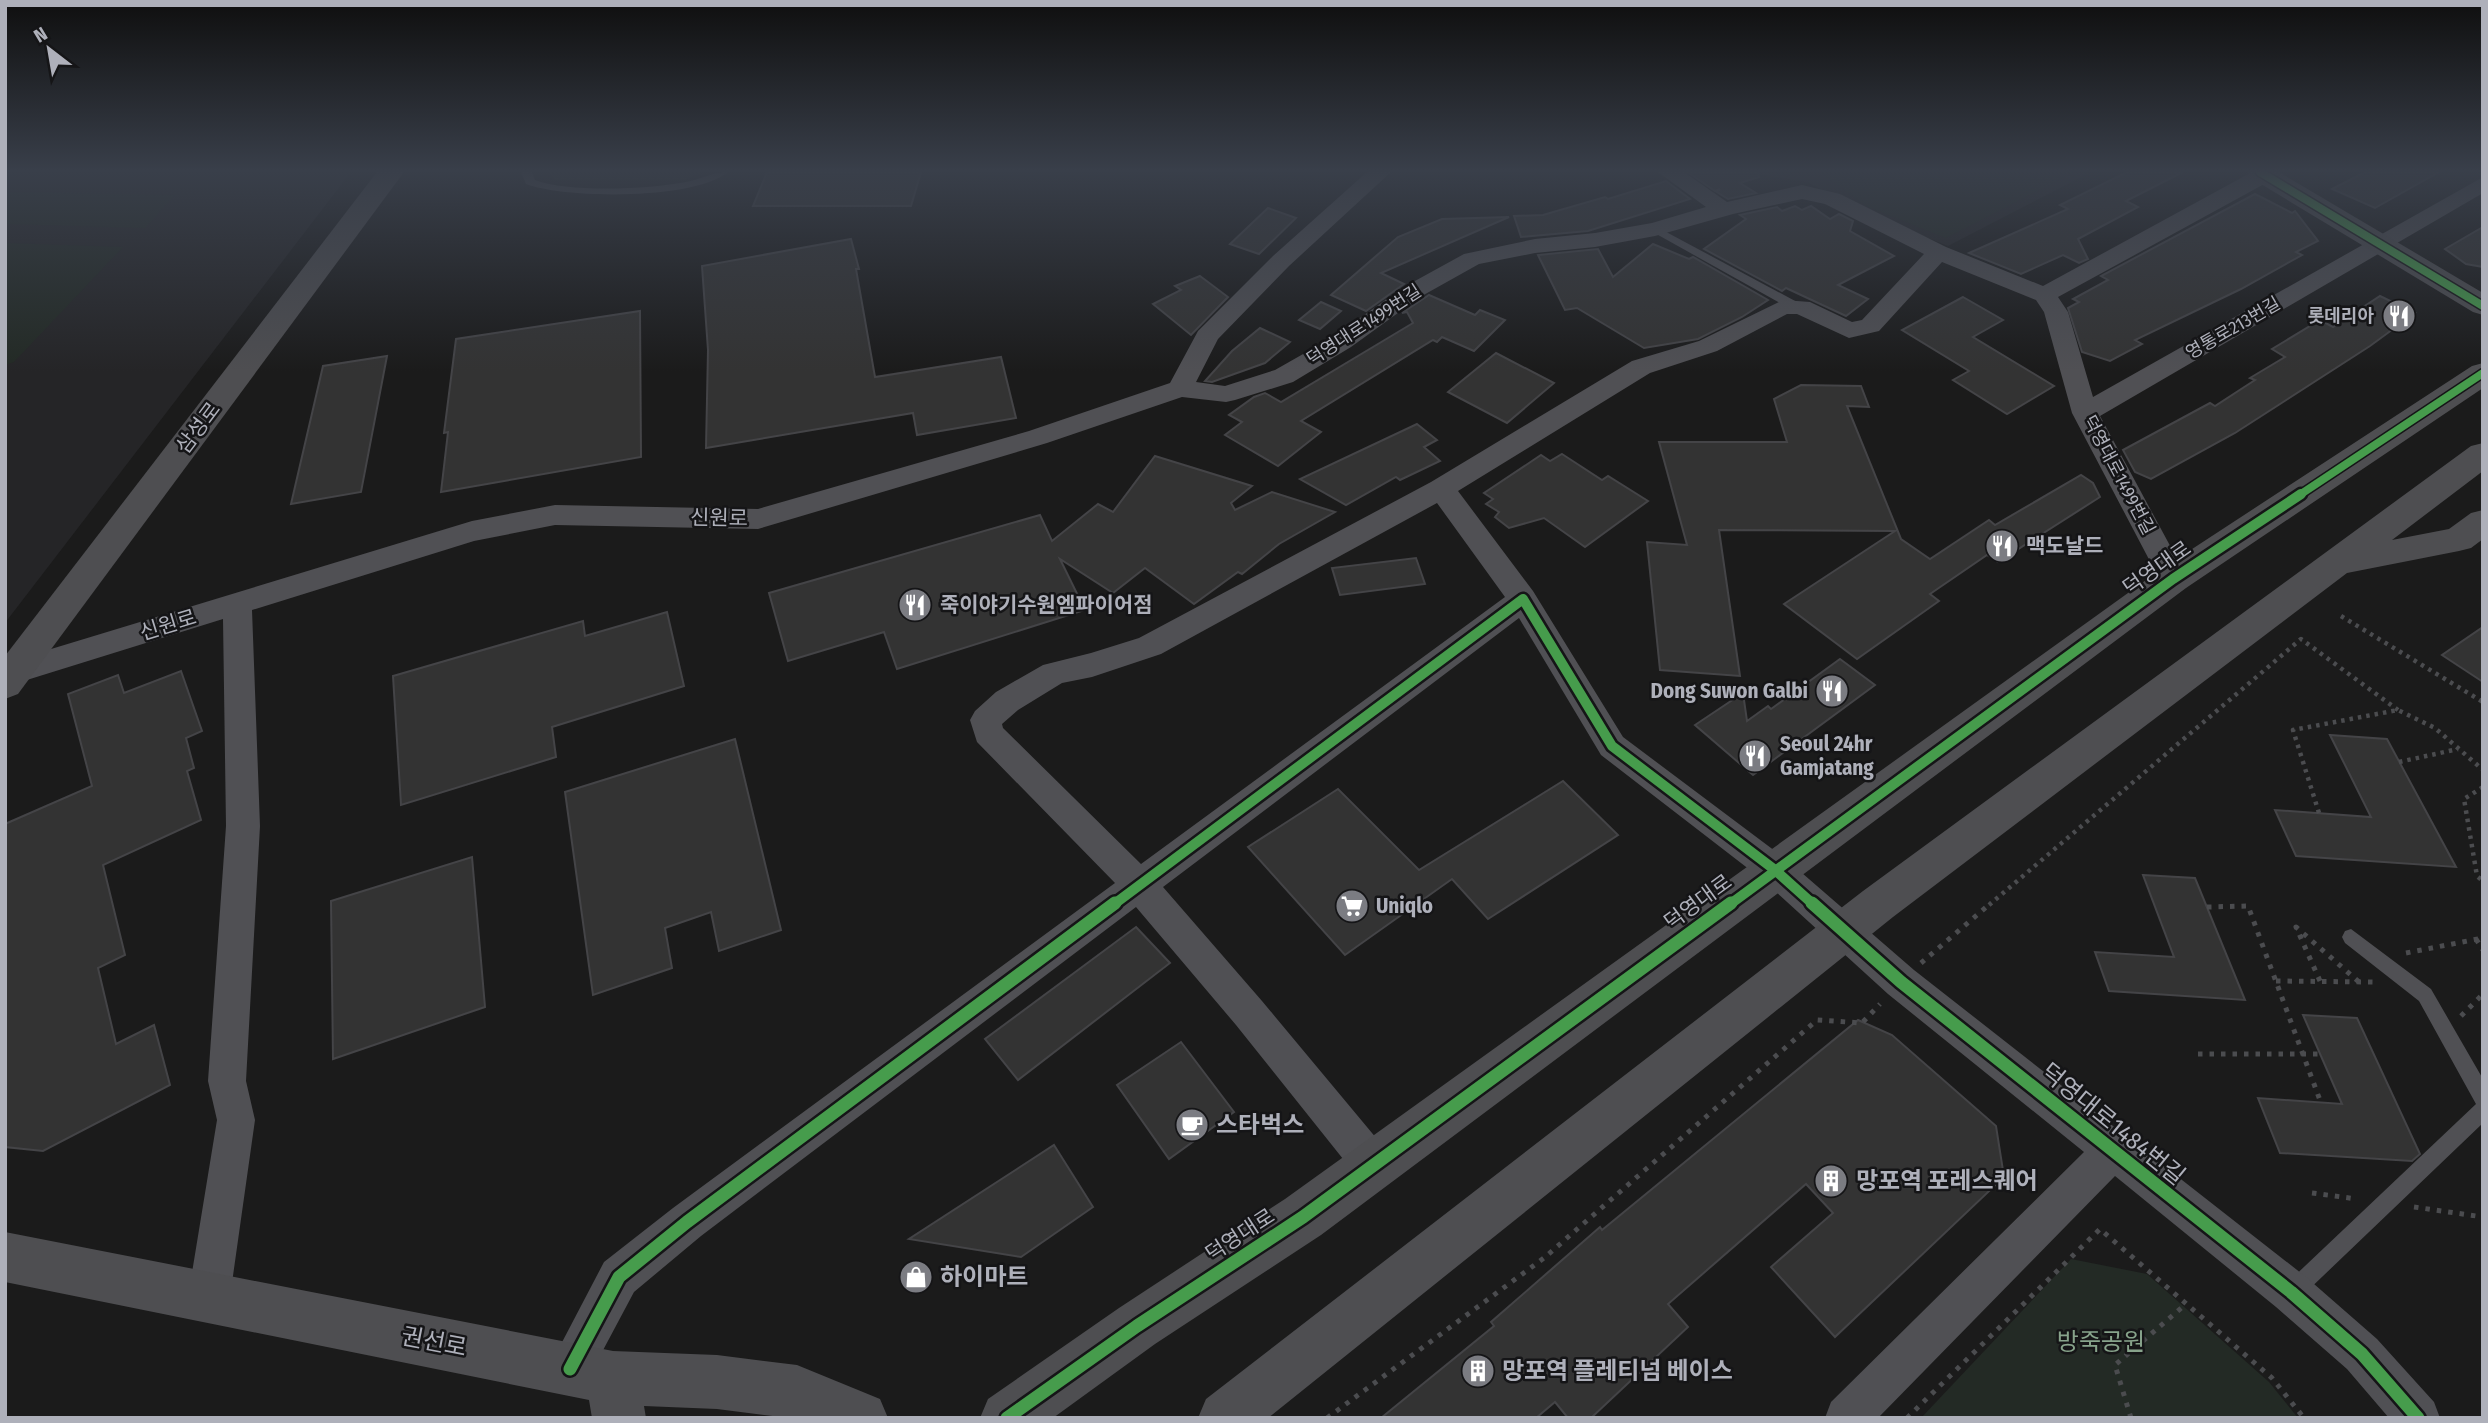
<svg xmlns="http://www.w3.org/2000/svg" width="2488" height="1423" viewBox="0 0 2488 1423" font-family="'Fira Sans Condensed','Noto Sans KR',sans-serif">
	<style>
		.built { fill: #252527 }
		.green { fill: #232a25 }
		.building { fill: #333; stroke: #444447; stroke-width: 2 }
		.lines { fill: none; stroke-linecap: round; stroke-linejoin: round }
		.path-far1 { stroke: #4b4c4f; stroke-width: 4.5; stroke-dasharray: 3.5 5; stroke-linecap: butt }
		.path { stroke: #4b4c4f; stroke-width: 5; stroke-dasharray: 4.5 7; stroke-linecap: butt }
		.lane { fill: #505054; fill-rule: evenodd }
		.street { fill: #505054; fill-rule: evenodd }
		.secondary { fill: #4e4e51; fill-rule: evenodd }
		.cycleway-far2-casing { stroke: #151517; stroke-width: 11 }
		.cycleway-far1-casing { stroke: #151517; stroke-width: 15 }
		.cycleway-casing { stroke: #151517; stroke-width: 18 }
		.cycleway-far2 { stroke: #469c4c; stroke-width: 8 }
		.cycleway-far1 { stroke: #469c4c; stroke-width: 10 }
		.cycleway { stroke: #469c4c; stroke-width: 13 }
		.labels { text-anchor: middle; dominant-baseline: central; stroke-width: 5; stroke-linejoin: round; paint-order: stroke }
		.far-poi-label { font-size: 18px; font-weight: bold; fill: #aeb0ba; stroke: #151517; text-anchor: end }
		.far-street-label { font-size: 18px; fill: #aeb0ba; stroke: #151517 }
		.street-label { font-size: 21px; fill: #aeb0ba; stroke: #151517 }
		.poi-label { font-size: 21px; font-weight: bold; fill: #aeb0ba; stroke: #151517; text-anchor: start }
		.near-street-label { font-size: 24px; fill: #aeb0ba; stroke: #151517 }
		.near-poi-label { font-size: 24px; font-weight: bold; fill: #aeb0ba; stroke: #151517; text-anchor: start }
		.near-park-label { font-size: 24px; fill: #87a38b; stroke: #151517 }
	</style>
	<rect width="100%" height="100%" fill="#1b1b1b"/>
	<g class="built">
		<path d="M5 172H351L5 623Z"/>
		<path d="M1744 172H2091L1948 246 1872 216 1807 182Z"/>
	</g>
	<g class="green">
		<path d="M549 172H703L685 180H555Z"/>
		<path d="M1820 172H2074L1946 238 1866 206Z"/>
		<path d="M5 192 175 195 145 228 5 224Z"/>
		<path d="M5 243 123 247 14 362 5 365Z"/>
		<path d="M2071 1259 2147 1274 2269 1382 2298 1418H1921Z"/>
	</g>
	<g class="building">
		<path d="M767 172H921L911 206H753Z"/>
		<path d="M1758 172 1759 177 1740 183 1756 193 1728 199 1717 192 1720 189 1715 191 1689 173Z"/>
		<path d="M2127 172H2183L2126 201 2138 207 2078 239 2088 259 2079 263 2063 255 2021 274 1969 253 2068 209 2060 205Z"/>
		<path d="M2365 172H2439L2375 208 2332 189Z"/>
		<path d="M1666 181 1690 199 1588 231 1521 237 1514 216 1543 215 1605 197 1608 199Z"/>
		<path d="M2255 194 2292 213 2295 211 2318 241 2296 252 2302 255 2241 289 2135 340 2142 344 2110 361 2082 352 2068 308 2079 302 2073 299 2108 280 2101 276Z"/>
		<path d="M1795 206 1802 210 1811 206 1830 219 1839 214 1853 221 1850 231 1894 256 1838 285 1868 299 1846 316 1786 288 1782 291 1704 249 1746 219 1740 215 1777 207 1782 211Z"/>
		<path d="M1268 208 1296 218 1259 254 1230 244Z"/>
		<path d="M1509 217 1381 273 1404 284 1366 311 1331 295 1398 237 1442 219Z"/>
		<path d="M2483 227V267L2466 264 2445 249Z"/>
		<path d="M851 239 859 269H856L875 377 1001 357 1016 418 917 435 913 413 706 448 708 350 702 266Z"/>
		<path d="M1653 244 1689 259 1693 257 1768 300 1742 317 1698 339 1644 348 1577 308 1565 310 1538 255 1598 249 1613 277Z"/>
		<path d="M1200 276 1228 297 1191 335 1153 304 1181 290 1175 286Z"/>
		<path d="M1429 295 1475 315 1480 310 1505 320 1474 351 1442 337 1437 342 1433 340 1301 421 1321 432 1278 466 1225 435 1242 422 1229 415 1254 397 1265 393 1281 402 1413 323 1407 312 1402 313Z"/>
		<path d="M2380 296 2415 313 2370 346 2235 433 2151 479 2135 472 2123 450 2210 403 2215 406 2255 380 2250 378 2285 357 2272 349 2320 320 2333 327Z"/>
		<path d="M1963 297 2003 320 1973 337 2054 386 2007 414 1953 380 1969 371 1902 330Z"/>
		<path d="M1321 302 1341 311 1320 329 1299 320Z"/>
		<path d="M640 311 641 457 441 492 448 432 444 433 456 339Z"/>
		<path d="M1260 328 1290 342 1265 363 1212 382 1205 381 1232 351Z"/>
		<path d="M1496 353 1554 383 1507 423 1448 392Z"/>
		<path d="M387 356 361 492 291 504 323 366Z"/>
		<path d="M1801 385 1861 386 1869 407 1847 406 1901 539 1930 559 1989 520 1995 525 2081 475 2093 483 2100 497 1998 562 1987 555 1930 594 1939 601 1857 659 1784 604 1895 531 1719 530 1740 676 1660 670 1647 542 1687 545 1659 442H1787L1774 399Z"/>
		<path d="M1417 424 1437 440 1424 447 1440 461 1400 480 1396 477 1346 505 1300 479Z"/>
		<path d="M1562 454 1602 480 1608 476 1648 501 1585 547 1544 518 1509 528 1495 517 1499 512 1486 504 1493 499 1484 493 1541 455 1550 461Z"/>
		<path d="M1155 456 1252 486 1231 503 1235 510 1272 492 1335 512 1279 544 1242 574 1238 572 1194 604 1145 568 1113 593 1060 559 1085 610 897 669 884 632 788 661 769 593 1040 515 1052 541 1098 504 1113 512Z"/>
		<path d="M1416 558 1425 584 1340 595 1332 568Z"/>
		<path d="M667 612 684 686 552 727 556 757 401 805 393 676 583 621 585 636Z"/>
		<path d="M2483 627V682L2442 655Z"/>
		<path d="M1840 659 1875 685 1753 775 1695 725 1743 693 1747 721 1768 706 1771 709Z"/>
		<path d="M181 671 202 731 186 738 194 768 187 771 201 820 103 865 125 955 98 968 116 1044 154 1025 170 1085 43 1151 5 1147V824L92 786 68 694 118 675 124 693Z"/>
		<path d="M2330 735 2387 739 2456 867 2296 856 2275 810 2371 817Z"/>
		<path d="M735 739 781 930 719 951 711 912 665 928 672 968 593 995 565 792Z"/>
		<path d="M1563 781 1618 835 1488 919 1452 879 1345 955 1248 847 1338 789 1419 870Z"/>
		<path d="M472 857 485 1007 333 1059 331 901Z"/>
		<path d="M2143 875 2195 878 2245 1000 2109 991 2095 952 2174 957Z"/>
		<path d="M1136 927 1170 963 1018 1080 985 1039Z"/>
		<path d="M2303 1015 2357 1018 2420 1154 2412 1161 2280 1153 2258 1098 2342 1104Z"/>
		<path d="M1858 1020 1892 1035 1996 1126 2004 1177 1835 1337 1771 1267 1833 1213 1806 1184 1668 1304 1688 1327 1591 1418H1568L1555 1402 1536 1418H1381L1494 1326 1491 1322 1600 1227 1602 1230Z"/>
		<path d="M1181 1042 1234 1112 1169 1159 1117 1085Z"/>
		<path d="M1054 1145 1093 1207 1021 1257 909 1239Z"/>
	</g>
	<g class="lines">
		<g class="path-far1">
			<path d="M2341 616 2483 702"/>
			<path d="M2399 762 2458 749"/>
			<path d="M2483 787 2464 799 2477 876 2483 881"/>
			<path d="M2319 813 2293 730 2398 710 2435 728 2483 770"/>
			<path d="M1989 905 2301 639 2398 710"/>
		</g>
		<g class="path">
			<path d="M2207 907 2248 906 2321 1103"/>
			<path d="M2476 939 2483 950"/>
			<path d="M2406 953 2483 938"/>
			<path d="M1921 963 1991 903"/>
			<path d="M2276 981 2373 982"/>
			<path d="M2320 981 2296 927 2359 982"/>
			<path d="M2461 1016 2483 994"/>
			<path d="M2198 1054H2320"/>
			<path d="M2312 1193 2357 1199"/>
			<path d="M2414 1207 2483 1217"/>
			<path d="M1327 1418 1544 1258 1817 1020 1862 1023 1880 1004"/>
			<path d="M1907 1418 2100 1229 2272 1378 2304 1418"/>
			<path d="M2131 1418 2115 1365 2186 1304"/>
		</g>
		<g class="lane">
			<path d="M521 172H532L535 180C570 193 649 189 686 182 701 179 713 172 728 172 694 200 566 199 526 184Z"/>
			<path d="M1655 226 1797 302 1799 305 1793 309 1789 308 1651 231V227Z"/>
			<path d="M2351 929 2431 989 2483 1079V1123L2300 1298 2293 1301 2286 1298 2283 1291 2286 1284 2476 1104 2419 1001 2345 943 2342 937 2345 931Z"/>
		</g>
		<path class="street" d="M1367 172H1391L1289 266 1218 339 1196 382 1225 386 1275 370 1333 337 1404 287 1464 254 1535 239 1595 233 1652 223 1706 207 1658 172H1684L1727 202 1802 185 1840 194 1946 247 2043 286 2252 172H2280L2277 177 2058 297 2068 312 2093 397 2483 177V193L2100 416 2188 579 2183 586 2173 590 2163 586 2072 413 2044 312 2036 300 1942 262 1879 331 1849 338 1797 314H1787L1717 351 1650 373 1458 491 1533 591 1623 737 1787 860 1914 970 2306 1277 2377 1339 2434 1402 2440 1418H2389L2347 1369 2276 1307 2115 1176 1878 1418H1825L1831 1402 2084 1152 1888 994 1763 880 1601 755 1519 618 1163 887 1262 1001 1387 1151 1393 1165 1387 1179 1373 1185 1359 1179 1236 1025 1136 907 701 1236 634 1292 585 1384 570 1391 555 1384 548 1369 604 1262 673 1208 1115 883 977 742 970 720 975 711 996 692 1043 665 1091 653 1139 638 1431 482 1632 361 1699 341 1783 300 1810 302 1852 322 1862 320 1924 254 1825 204 1802 199 1733 214 1655 236 1595 247 1535 253 1479 264 1420 297 1351 347 1293 382 1235 400 1226 402 1182 397 1047 443 758 529 555 525 474 541 252 610 260 826 246 1081 255 1120 230 1297 224 1312 209 1318 194 1312 188 1297 217 1120 208 1081 226 826 223 619 14 684 5 681V663L472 521 555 505 758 509 1029 431 1170 383 1198 331 1273 256ZM1437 503 1505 597 1141 864 1003 728 1002 724 1018 710 1062 683 1092 677 1161 654Z"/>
		<g class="secondary">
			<path d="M377 172H404L18 694 5 699V656Z"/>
			<path d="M2247 172H2279L2483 293V315L2473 312 2251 178Z"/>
			<path d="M2483 363V388L2186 588 1321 1235 1155 1344 1053 1418H980L988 1399 1119 1308 1285 1199 2160 570 2472 366Z"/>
			<path d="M2483 443V471L2392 540 2449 529 2471 513 2483 510V539L2471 548 2459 551 2347 573 1893 917 1268 1418H1198L1206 1399 1863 891 2471 446Z"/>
			<path d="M5 1232 613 1351 717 1355 797 1365 880 1399 888 1418H789L717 1409 644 1406 646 1418H592L589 1400 5 1282Z"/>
		</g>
		<defs>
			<g id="cycleway-far2">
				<path d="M2260 172 2483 306"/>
				<path d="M2298 496 2483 373"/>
			</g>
			<g id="cycleway-far1">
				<path d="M1113 905 1523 599 1612 746 1775 870 1814 905"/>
				<path d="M1729 905 2173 579 2301 494"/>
			</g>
			<g id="cycleway">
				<path d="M1812 903 1901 982 2291 1292 2362 1354 2418 1418"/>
				<path d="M570 1369 619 1277 687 1222 1115 903"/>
				<path d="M1007 1418 1137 1326 1303 1217 1731 903"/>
			</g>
		</defs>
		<use href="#cycleway-far2" class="cycleway-far2-casing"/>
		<use href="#cycleway-far1" class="cycleway-far1-casing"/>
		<use href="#cycleway" class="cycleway-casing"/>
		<use href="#cycleway-far2" class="cycleway-far2"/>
		<use href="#cycleway-far1" class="cycleway-far1"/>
		<use href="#cycleway" class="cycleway"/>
	</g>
	<linearGradient id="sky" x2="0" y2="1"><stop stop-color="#0f0f0f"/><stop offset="0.46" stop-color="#393f4a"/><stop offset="1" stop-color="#393f4a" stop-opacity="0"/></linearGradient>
	<rect width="2488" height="371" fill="url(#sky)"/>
	<defs>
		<symbol id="restaurant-disc" viewBox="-11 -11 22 22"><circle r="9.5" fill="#7b7c82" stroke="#151517"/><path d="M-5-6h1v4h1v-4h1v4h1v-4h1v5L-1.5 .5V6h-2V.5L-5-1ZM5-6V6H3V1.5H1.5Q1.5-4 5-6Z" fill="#fff"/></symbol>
		<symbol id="supermarket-disc" viewBox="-11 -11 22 22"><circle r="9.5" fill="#7b7c82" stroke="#151517"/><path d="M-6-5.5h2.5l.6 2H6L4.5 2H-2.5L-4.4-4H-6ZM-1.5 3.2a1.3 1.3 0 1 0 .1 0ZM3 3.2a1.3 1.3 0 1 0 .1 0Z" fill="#fff"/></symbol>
		<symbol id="cafe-disc" viewBox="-11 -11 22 22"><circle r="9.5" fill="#7b7c82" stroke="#151517"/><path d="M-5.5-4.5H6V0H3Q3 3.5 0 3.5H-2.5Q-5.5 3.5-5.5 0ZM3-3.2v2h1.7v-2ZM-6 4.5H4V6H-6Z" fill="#fff"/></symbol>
		<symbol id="building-disc" viewBox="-11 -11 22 22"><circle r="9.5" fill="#7b7c82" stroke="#151517"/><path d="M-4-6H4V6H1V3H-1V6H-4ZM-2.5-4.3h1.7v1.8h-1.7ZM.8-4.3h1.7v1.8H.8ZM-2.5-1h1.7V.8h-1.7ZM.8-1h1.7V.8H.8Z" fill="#fff"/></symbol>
		<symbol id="shop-disc" viewBox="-11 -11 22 22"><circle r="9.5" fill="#7b7c82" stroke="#151517"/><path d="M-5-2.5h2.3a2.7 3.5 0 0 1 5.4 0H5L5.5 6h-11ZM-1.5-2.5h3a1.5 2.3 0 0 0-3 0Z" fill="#fff"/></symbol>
	</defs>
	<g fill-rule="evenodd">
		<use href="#restaurant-disc" x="2380" y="297" width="38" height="38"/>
		<use href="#restaurant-disc" x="1983" y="527" width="38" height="38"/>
		<use href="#restaurant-disc" x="896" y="586" width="38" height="38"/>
		<use href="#restaurant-disc" x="1813" y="672" width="38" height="38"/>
		<use href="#restaurant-disc" x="1736" y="737" width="38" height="38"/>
		<use href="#supermarket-disc" x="1333" y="887" width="38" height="38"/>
		<use href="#cafe-disc" x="1173" y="1106" width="38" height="38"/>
		<use href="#building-disc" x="1812" y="1162" width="38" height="38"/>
		<use href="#shop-disc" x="897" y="1258" width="38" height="38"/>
		<use href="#building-disc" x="1459" y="1352" width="38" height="38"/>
	</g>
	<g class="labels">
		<g class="far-poi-label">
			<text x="2374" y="316">롯데리아</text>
		</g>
		<g class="far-street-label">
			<text transform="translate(1364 325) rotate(-33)">덕영대로1499번길</text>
			<text transform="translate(2233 328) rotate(-30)">영통로213번길</text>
			<text transform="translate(2119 475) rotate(62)">덕영대로1499번길</text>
		</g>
		<g class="street-label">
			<text transform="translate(198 428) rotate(-53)">삼성로</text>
			<text transform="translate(719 518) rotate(1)">신원로</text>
			<text transform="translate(2157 568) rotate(-35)">덕영대로</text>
			<text transform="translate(168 625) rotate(-17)">신원로</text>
			<text transform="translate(1698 902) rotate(-36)">덕영대로</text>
			<text transform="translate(1240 1235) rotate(-33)">덕영대로</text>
		</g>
		<g class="poi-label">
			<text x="2026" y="546">맥도날드</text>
			<text x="940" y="605">죽이야기수원엠파이어점</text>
			<text x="1808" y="691" text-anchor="end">Dong Suwon Galbi</text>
			<text x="1780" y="744">Seoul 24hr<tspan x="1780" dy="24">Gamjatang</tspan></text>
			<text x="1376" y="906">Uniqlo</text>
		</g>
		<g class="near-street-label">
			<text transform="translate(2113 1124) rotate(39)">덕영대로1484번길</text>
			<text transform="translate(434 1342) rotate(11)">권선로</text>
		</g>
		<g class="near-poi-label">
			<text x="1216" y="1125">스타벅스</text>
			<text x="1856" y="1181">망포역 포레스퀘어</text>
			<text x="940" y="1277">하이마트</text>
			<text x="1502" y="1371">망포역 플레티넘 베이스</text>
		</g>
		<g class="near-park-label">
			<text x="2101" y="1342">방죽공원</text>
		</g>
	</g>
	<rect width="2488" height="1423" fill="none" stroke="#aeb0ba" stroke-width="14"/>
	<g transform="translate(49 49) rotate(329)" stroke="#151517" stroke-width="5" paint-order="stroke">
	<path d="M0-5L12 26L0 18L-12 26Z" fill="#aeb0ba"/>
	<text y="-10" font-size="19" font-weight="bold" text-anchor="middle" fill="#aeb0ba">N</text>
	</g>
</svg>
